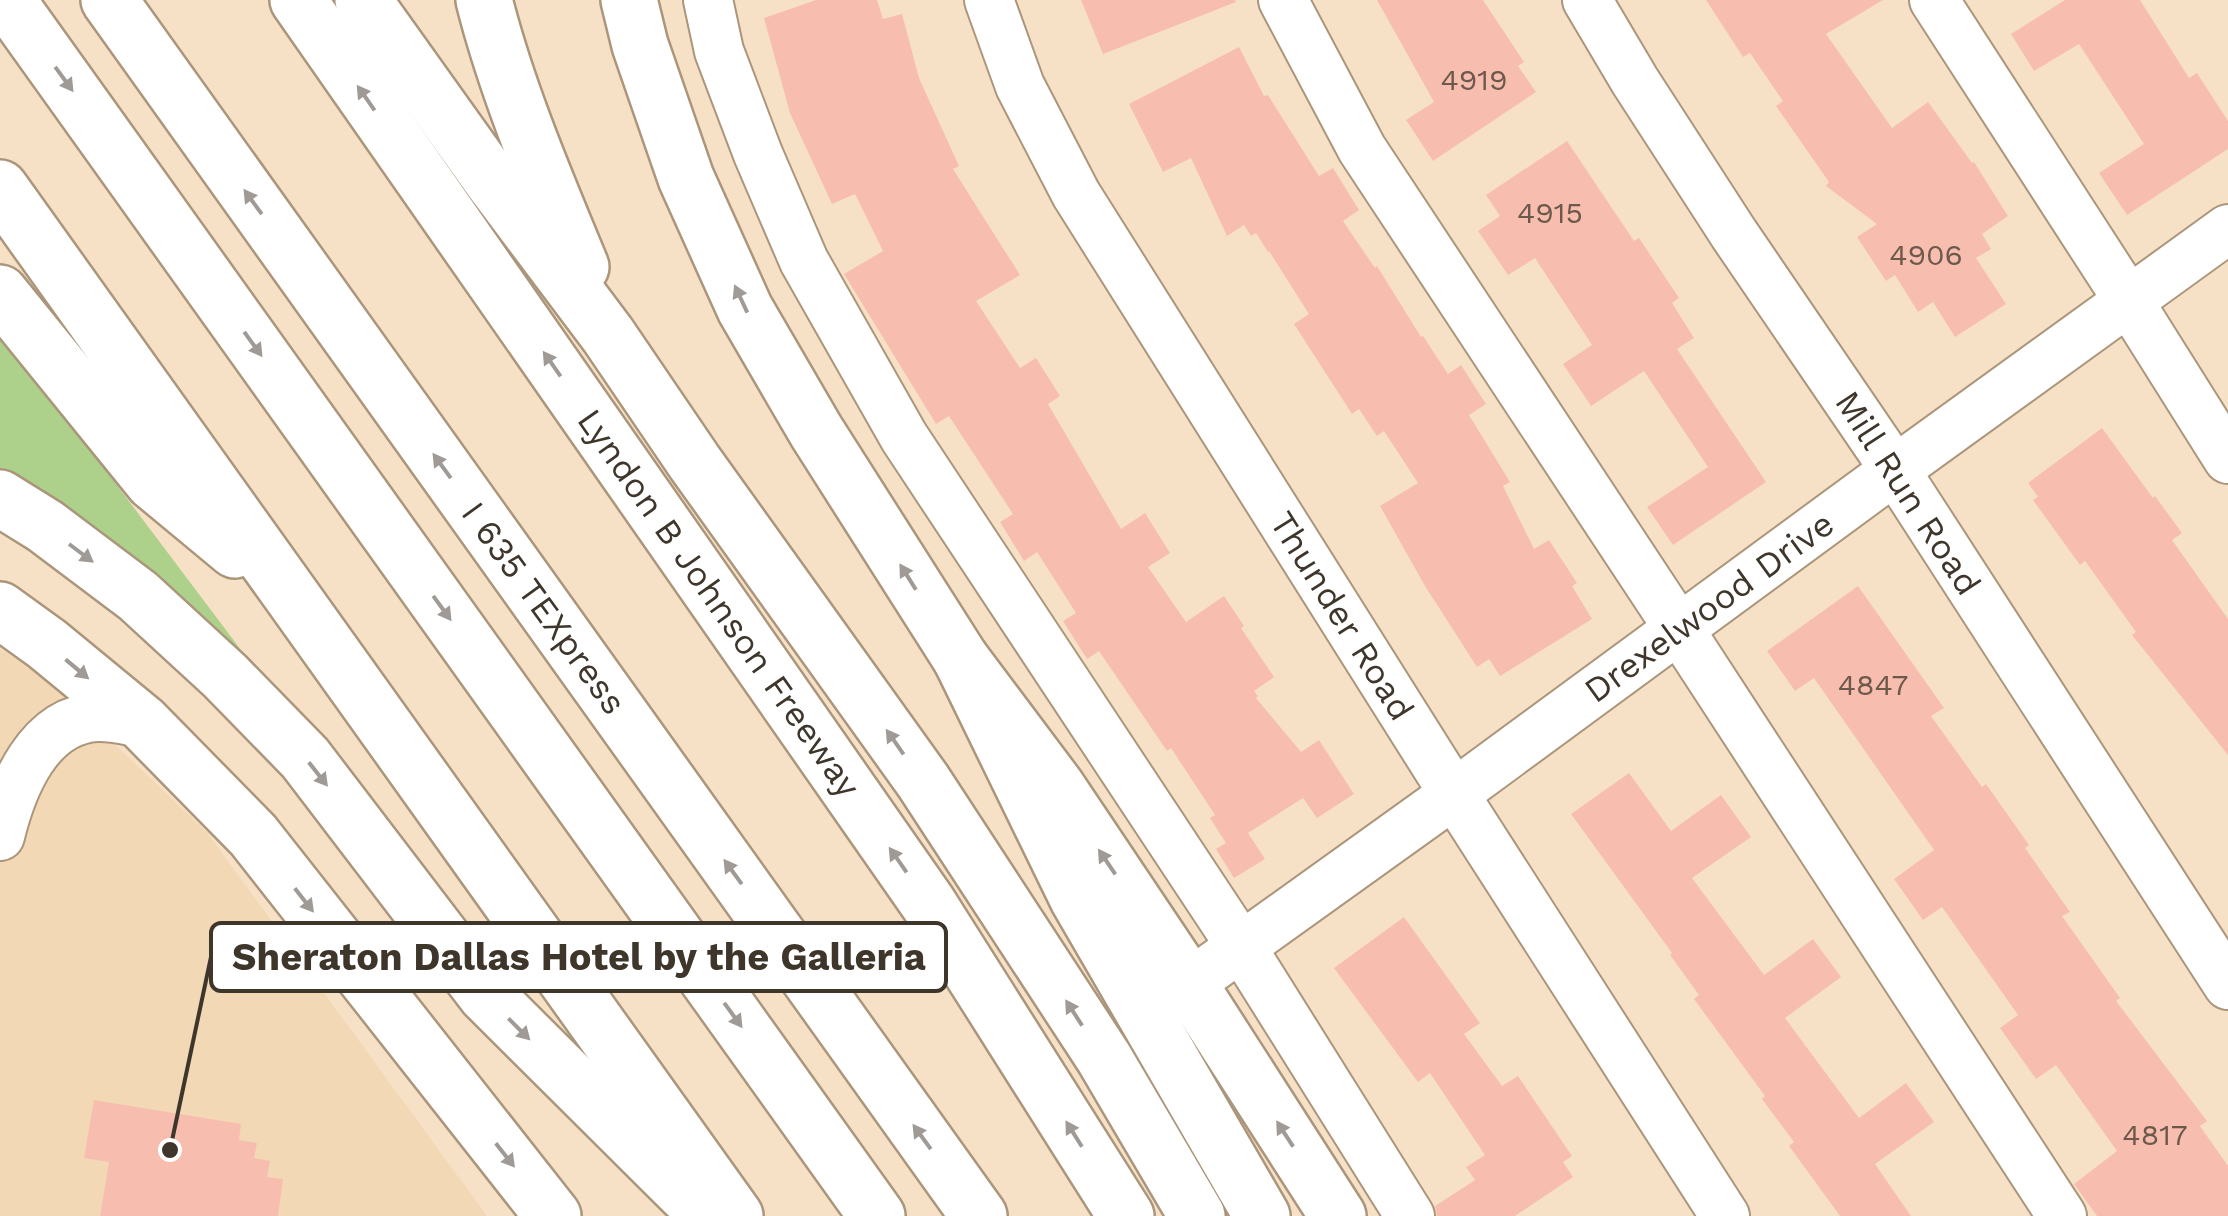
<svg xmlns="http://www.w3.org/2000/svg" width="2228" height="1216" viewBox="0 0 2228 1216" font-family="'Work Sans',sans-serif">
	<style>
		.built { fill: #f3d8b6 }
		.green { fill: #add08b }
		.building { fill: #f7beaf }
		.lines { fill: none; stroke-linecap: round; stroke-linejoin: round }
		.minor-casing { stroke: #ab967c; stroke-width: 52 }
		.major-casing { stroke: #ab967c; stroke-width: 60 }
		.highway-casing { stroke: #ab967c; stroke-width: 60 }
		.minor { stroke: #fff; stroke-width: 48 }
		.major { stroke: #fff; stroke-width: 55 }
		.highway { stroke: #fff; stroke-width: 55 }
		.oneway { fill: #9f9a95 }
		.labels { text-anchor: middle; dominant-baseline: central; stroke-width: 10; stroke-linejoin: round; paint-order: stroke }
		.number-label { font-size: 30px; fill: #6d584c }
		.street-label { font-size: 35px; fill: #3f362b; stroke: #fff }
		.leader { fill: none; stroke: #3f362b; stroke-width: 4 }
		.callout-dot { fill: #3f362b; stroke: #fff; stroke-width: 4 }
		.callout { fill: #fff; stroke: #3f362b; stroke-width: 4 }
		.callout-label { font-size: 38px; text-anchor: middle; font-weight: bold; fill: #3f362b }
	</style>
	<rect width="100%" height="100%" fill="#f7e1c6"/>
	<path class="built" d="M0 649 43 676 206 831 487 1216H0Z"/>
	<path class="green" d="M0 334 55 403 247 658 100 537 0 479Z"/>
	<g class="building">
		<path d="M816 0H877L883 19 902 14 919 78 959 166 953 169 1020 275 976 301 1020 368 1036 358 1060 396 1048 404 1121 529 1145 513 1170 553 1148 567 1186 622 1224 596 1244 626 1241 628 1274 677 1254 691 1258 696 1256 698 1301 752 1319 740 1354 794 1317 818 1303 798 1248 833 1265 859 1234 878 1216 849 1226 843 1210 818 1215 815 1171 748 1167 751 1099 651 1087 659 1063 621 1076 613 1037 552 1024 561 1000 522 1013 514 949 416 936 424 844 274 883 251 855 194 832 204 790 113 764 18Z"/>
		<path d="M1081 0H1235L1236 2 1103 54Z"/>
		<path d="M1377 0H1483L1524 62 1518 66 1536 92 1433 161 1406 120 1434 102Z"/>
		<path d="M1706 0H1883L1826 34 1892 128 1928 102 1972 163 1974 162 2008 216 1982 234 1991 249 1976 258 2006 304 1955 337 1933 302 1918 312 1895 275 1886 281 1857 237 1877 224 1826 186 1829 182 1776 106 1783 101 1750 53 1743 57Z"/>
		<path d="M2065 0H2140L2189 78 2197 73 2228 121V149L2127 215 2099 173 2144 144 2079 44 2034 71 2011 34Z"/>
		<path d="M1239 47 1264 96 1268 95 1319 176 1333 168 1359 210 1343 221 1375 268 1377 266 1421 337 1423 336 1448 374 1461 365 1486 404 1469 415 1510 482 1503 486 1534 549 1549 540 1577 583 1572 586 1592 619 1500 676 1489 659 1477 667 1425 586 1380 506 1418 483 1384 431 1377 436 1359 409 1352 414 1294 324 1309 314 1269 251 1268 252 1256 233 1251 236 1244 225 1227 236 1191 158 1163 172 1129 104Z"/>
		<path d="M1567 141 1634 241 1639 238 1679 298 1672 303 1694 338 1677 349 1766 482 1673 545 1647 507 1708 467 1644 371 1591 406 1563 364 1592 345 1535 258 1508 275 1478 231 1500 216 1486 195Z"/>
		<path d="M2102 428 2153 498 2155 496 2182 533 2172 540 2228 619V755L2132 635 2136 632 2085 561 2080 565 2033 500 2038 497 2028 483Z"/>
		<path d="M1858 586 1944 708 1931 716 1982 787 1986 784 2029 845 2025 848 2070 912 2062 916 2120 998 2116 1001 2207 1121 2200 1126 2228 1166V1216H2097L2074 1184 2117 1151 2056 1065 2036 1079 2000 1028 2018 1015 1942 907 1923 920 1894 879 1934 850 1814 678 1795 691 1767 651Z"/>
		<path d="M1629 773 1671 831 1721 795 1751 837 1692 878 1764 975 1813 939 1841 977 1785 1018 1859 1118 1906 1083 1934 1122 1875 1164 1911 1216H1840L1789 1146 1794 1142 1762 1099 1765 1096 1694 999 1699 995 1670 955 1672 953 1571 814Z"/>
		<path d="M1404 917 1480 1023 1464 1034 1502 1086 1518 1076 1572 1156 1563 1162 1573 1177 1515 1216H1437L1435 1206 1475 1180 1466 1167 1485 1155 1430 1073 1418 1082 1334 968Z"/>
		<path d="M94 1100 241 1124 239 1140 257 1143 254 1158 270 1161 267 1177 283 1179 278 1216H100L109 1162 84 1158Z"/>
	</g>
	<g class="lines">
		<defs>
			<g id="minor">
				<path d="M708 0 719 51 758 154 804 261 904 437 1242 948 1410 1216"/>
				<path d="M989 0 1020 86 1076 194 1454 794 1725 1216"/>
				<path d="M1283 0 1362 149 1679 629 2062 1216"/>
				<path d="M1587 0 1635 81 1734 234 1895 470 2228 985"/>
				<path d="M1934 0 2128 300 2228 459"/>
				<path d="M0 836C12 787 38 720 97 717 111 716 129 721 143 723"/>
				<path d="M1189 984 1454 794 1895 470 2228 229"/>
			</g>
			<g id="major">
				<path d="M629 0 640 45 686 178 745 309 816 431 961 659 1057 787 1189 984 1338 1216"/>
				<path d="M0 610 47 644 143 723 253 835 553 1216"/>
			</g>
			<g id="highway">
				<path d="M7 0 877 1216"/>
				<path d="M109 0 979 1216"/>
				<path d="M298 0 928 903 1126 1216"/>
				<path d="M363 0 493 182 608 335 695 463 923 781 1104 1058 1197 1216"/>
				<path d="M484 0C507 91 545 180 581 267"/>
				<path d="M0 188 735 1216"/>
				<path d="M0 293 153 482 235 550"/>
				<path d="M0 498 45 526 138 596 225 676 305 758 486 995 686 1194"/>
				<path d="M961 659 1078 899 1262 1216"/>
			</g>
		</defs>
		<use href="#minor" class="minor-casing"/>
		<use href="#major" class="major-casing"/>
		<use href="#highway" class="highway-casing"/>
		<use href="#minor" class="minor"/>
		<use href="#major" class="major"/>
		<use href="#highway" class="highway"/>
	</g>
	<defs><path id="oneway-solid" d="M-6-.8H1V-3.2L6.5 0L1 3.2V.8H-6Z" transform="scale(2.5)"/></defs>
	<g class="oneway">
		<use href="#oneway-solid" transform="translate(64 79) rotate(54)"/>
		<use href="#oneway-solid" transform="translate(366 98) rotate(-125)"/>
		<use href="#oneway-solid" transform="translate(253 202) rotate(-126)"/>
		<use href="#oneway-solid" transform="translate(741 299) rotate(-115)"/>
		<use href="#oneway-solid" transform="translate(253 344) rotate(54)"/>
		<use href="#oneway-solid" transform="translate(552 364) rotate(-125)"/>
		<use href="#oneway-solid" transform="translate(442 466) rotate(-126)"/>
		<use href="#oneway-solid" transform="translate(81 553) rotate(37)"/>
		<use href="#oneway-solid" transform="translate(908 577) rotate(-122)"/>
		<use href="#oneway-solid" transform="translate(442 608) rotate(54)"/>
		<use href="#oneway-solid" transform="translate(77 669) rotate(40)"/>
		<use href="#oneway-solid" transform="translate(895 742) rotate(-125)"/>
		<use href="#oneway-solid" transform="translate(318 774) rotate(52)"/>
		<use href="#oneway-solid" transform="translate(898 860) rotate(-125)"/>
		<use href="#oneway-solid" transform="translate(1107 862) rotate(-124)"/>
		<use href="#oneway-solid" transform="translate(733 872) rotate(-126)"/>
		<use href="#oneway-solid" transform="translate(304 900) rotate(52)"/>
		<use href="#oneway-solid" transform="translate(1074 1013) rotate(-123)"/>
		<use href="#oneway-solid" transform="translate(733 1015) rotate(54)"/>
		<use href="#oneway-solid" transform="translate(519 1029) rotate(45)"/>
		<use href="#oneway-solid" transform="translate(1074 1134) rotate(-122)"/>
		<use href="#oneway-solid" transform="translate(1285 1134) rotate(-123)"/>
		<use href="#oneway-solid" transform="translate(922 1137) rotate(-126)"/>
		<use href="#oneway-solid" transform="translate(505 1155) rotate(52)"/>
	</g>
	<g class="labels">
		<g class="number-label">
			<text x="1474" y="79">4919</text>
			<text x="1550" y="212">4915</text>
			<text x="1926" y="254">4906</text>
			<text x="1873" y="684">4847</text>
			<text x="2155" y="1134">4817</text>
		</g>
		<g class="street-label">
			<text transform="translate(1908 493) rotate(57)">Mill Run Road</text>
			<text transform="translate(719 603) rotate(55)">Lyndon B Johnson Freeway</text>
			<text transform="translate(1709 607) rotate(-36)">Drexelwood Drive</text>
			<text transform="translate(544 608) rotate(54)">I 635 TEXpress</text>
			<text transform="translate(1342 616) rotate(58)">Thunder Road</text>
		</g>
	</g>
	<path class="leader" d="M170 1150L211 957"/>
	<circle class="callout-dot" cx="170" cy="1150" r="10"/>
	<rect class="callout" x="211" y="923" width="735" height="68" rx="10"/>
	<g class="callout-label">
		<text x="579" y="970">Sheraton Dallas Hotel by the Galleria</text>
	</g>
</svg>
